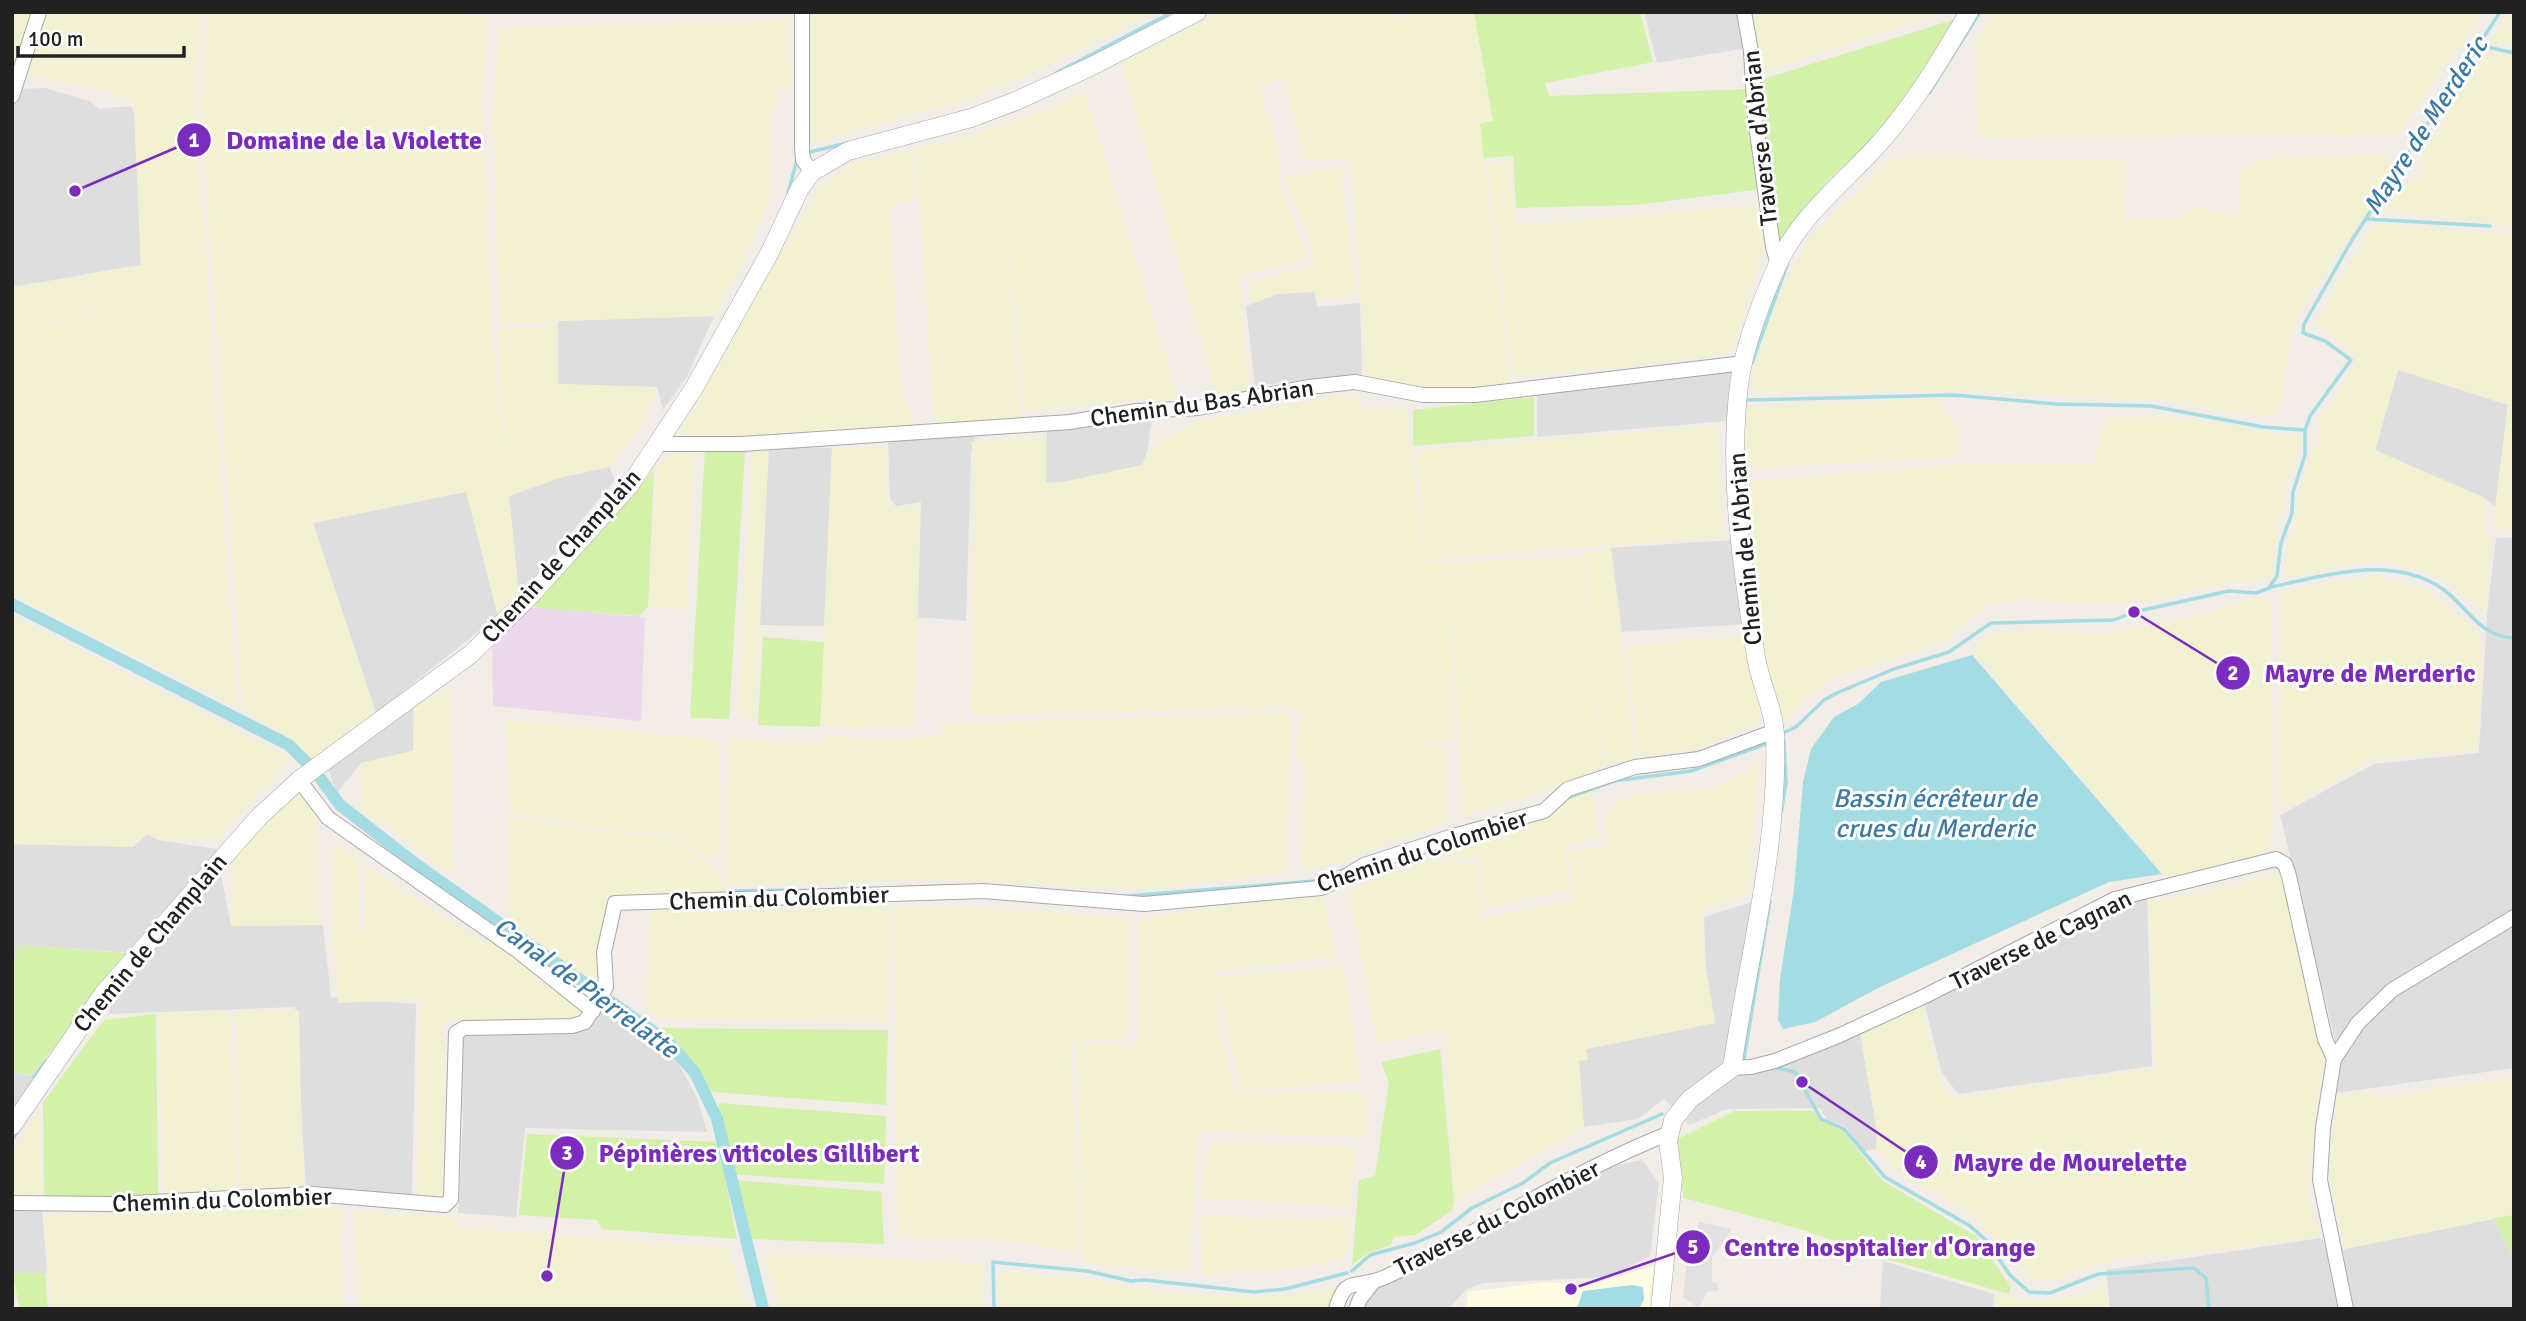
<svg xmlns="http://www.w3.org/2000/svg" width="2526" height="1321" viewBox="0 0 2526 1321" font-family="Signika,sans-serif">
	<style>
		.residential { fill: #dfdede }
		.industrial { fill: #ecd8eb }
		.education { fill: #fffce3 }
		.farmland { fill: #f2f1d1 }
		.grass { fill: #d4f1a9 }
		.parking { fill: #e1e1e1 }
		.water { fill: #a4dce4 }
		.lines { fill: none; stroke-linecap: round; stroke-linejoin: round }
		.stream { stroke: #a4dce4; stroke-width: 3.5 }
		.canal { stroke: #a4dce4; stroke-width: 12 }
		.minor-casing { stroke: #a8a8a8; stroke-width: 16 }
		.tertiary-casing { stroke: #a8a8a8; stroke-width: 19 }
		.minor { stroke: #fff; stroke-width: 14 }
		.tertiary { stroke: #fff; stroke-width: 18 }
		.labels { text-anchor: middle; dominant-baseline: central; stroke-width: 6; stroke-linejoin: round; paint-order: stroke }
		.street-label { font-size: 24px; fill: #212121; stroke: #fff }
		.water-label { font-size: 26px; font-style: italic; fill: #3b7aa2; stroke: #fff }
		.leader { fill: none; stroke: #7b2cbf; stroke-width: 2.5 }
		.callout-dot { fill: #7b2cbf; stroke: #fff; stroke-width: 2.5 }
		.mark-label { font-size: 21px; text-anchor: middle; font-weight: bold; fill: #fff }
		.callout-label { font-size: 26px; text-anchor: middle; font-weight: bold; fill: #7b2cbf; stroke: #fff; stroke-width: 6; stroke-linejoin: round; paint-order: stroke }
	</style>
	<rect width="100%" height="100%" fill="#f2ede7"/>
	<g class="residential">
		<path d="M1644 12H1740L1747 48 1657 63Z"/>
		<path d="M45 88 89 101 100 109 131 106 134 114 141 265 12 287V110L19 89Z"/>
		<path d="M1315 291 1317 307 1360 303 1362 374 1255 386 1246 306 1277 294Z"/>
		<path d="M714 316 687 377 663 410 657 387 558 384V321Z"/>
		<path d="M1731 367 1727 421 1537 437V390Z"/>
		<path d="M2398 369 2508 405 2495 507 2485 498 2375 451Z"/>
		<path d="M1154 406 1147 453 1142 465 1086 479 1046 483 1047 419Z"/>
		<path d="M976 434 971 453 966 621 918 617 921 502 896 506 890 499 888 439Z"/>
		<path d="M769 447 832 448 824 626 760 625Z"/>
		<path d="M609 467 615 480 519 595 509 496 562 477Z"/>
		<path d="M466 492 498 616 376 713 313 523Z"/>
		<path d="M2514 537V1068L2336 1093 2335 1040 2280 815 2374 764 2479 753 2487 615 2496 538Z"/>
		<path d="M1732 540 1744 624 1622 632 1611 548Z"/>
		<path d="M414 708 413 751 361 763 337 793 327 766 400 713Z"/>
		<path d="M147 834 158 840 216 849 231 926 323 925 331 997 416 1004 412 1195 306 1188 295 1007 108 1014 133 953 18 945 12 973V844L133 847Z"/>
		<path d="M2147 896 2152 1066 1958 1094 1941 1071 1924 1002 2075 925Z"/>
		<path d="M1755 901 1736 1018 1742 1065 1860 1033 1877 1131 1876 1149 1864 1151 1845 1126 1828 1121 1820 1108 1727 1109 1689 1125 1664 1099 1638 1119 1584 1127 1579 1060 1586 1049 1715 1023 1706 969 1704 917Z"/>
		<path d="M604 1009 651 1039 678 1062 698 1100 707 1132 525 1128 516 1217 458 1213 463 1126 459 1038 465 1025 577 1023Z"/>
		<path d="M12 1072 36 1076 12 1132Z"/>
		<path d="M1642 1160 1659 1183 1650 1256 1609 1277 1483 1283 1467 1289 1448 1309H1359L1376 1286 1607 1167Z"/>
		<path d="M12 1207H42L47 1273H12Z"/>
		<path d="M2494 1218 2514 1259V1309H2110L2106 1270 2321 1238 2328 1250 2345 1249Z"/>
		<path d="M1883 1261 1994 1294 1993 1309H1880Z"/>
	</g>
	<path class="industrial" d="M530 607 645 617 641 721 493 706 492 642Z"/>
	<path class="education" d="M1654 1266 1649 1309H1467L1468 1292 1545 1282 1586 1286Z"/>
	<g class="farmland">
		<path d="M12 12H34L12 84Z"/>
		<path d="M43 12H203L195 100 237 707 12 594V329L98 315 86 274 141 265 134 101 105 90 25 74Z"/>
		<path d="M208 12H436L486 17 488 20 481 96 487 183 491 325 506 468 498 329 555 327 558 384 657 387 644 424 609 467 562 477 509 496 519 595 498 616 466 491 313 523 376 713 314 762 285 735 243 709 200 100Z"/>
		<path d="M807 12H1154L1078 52 972 98 806 145Z"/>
		<path d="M1220 12H1394L1396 20 1421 12H1474L1493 121 1480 125 1509 372 1508 386 1434 388 1367 379 1350 158 1304 160 1284 78 1258 88 1276 140 1282 169 1277 174 1307 259 1240 276 1248 391 1238 397H1217L1121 62Z"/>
		<path d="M1769 12H1946L1762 72 1751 18Z"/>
		<path d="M1993 12H2483L2398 135 1978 138 1976 42Z"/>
		<path d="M2510 12H2514V46L2493 41Z"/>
		<path d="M788 20 791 88H777L778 108H770L771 196 743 264 714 316 500 323 492 117 500 28Z"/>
		<path d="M2487 52 2514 57V228L2490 222 2422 216 2388 209 2403 186 2424 176 2422 156Z"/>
		<path d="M1084 91 1179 401 1132 400 1024 411 1005 207 1020 418 934 425 916 148 945 143 1047 110Z"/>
		<path d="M912 151 916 200 889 205 901 391 915 426 702 438 680 433 819 186 850 164Z"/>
		<path d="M2384 155 2394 170 2300 311 2290 338 2281 408 2275 416 2231 412 2172 401 1961 390 1753 393 1752 378 1764 337 1784 285 1809 239 1893 157 2126 160 2124 219H2179L2192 207 2239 215 2240 170 2266 157Z"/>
		<path d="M1511 160 1515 225 1759 205 1763 248 1732 352 1652 364 1513 376 1487 166Z"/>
		<path d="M1340 166 1357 297 1316 299 1314 292 1277 294 1251 304 1249 283 1315 266 1304 225 1283 178Z"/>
		<path d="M2374 223 2486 233 2514 231V528L2498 530 2493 524 2508 405 2398 370 2375 450 2485 498 2484 528 2492 536 2484 612 2440 577 2387 561 2355 564 2284 579 2288 541 2296 523 2298 495 2310 455 2320 439V414L2337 397 2357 355 2314 324Z"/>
		<path d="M85 276 96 314 12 327V289Z"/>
		<path d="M1341 396 1359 398 1361 409 1405 408 1417 496 1420 561 1452 563 1582 556 1590 632 1584 553 1611 548 1636 759 1605 764 1594 671 1603 767 1521 799 1462 816 1453 601 1454 741 1427 744 1425 730 1426 748 1445 746 1449 822 1324 867 1300 871 1305 764 1296 757 1300 708 971 715 975 456 971 442 1046 437V482L1053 484 1142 465 1159 441 1196 422Z"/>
		<path d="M1935 399 1959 431 1955 457 1743 469 1747 407Z"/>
		<path d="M2104 417H2172L2301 437 2295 463 2286 480 2285 506 2277 529 2272 575 2259 581H2238L2142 602 2107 604 2016 600 1987 606 1938 645 1838 675 1806 698 1783 726 1763 653 1743 482 1959 464 2096 462Z"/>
		<path d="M1711 426 1717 428 1723 537 1426 559 1420 554V481L1415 451Z"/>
		<path d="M769 447 754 721 738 714 752 448Z"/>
		<path d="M887 447V499L891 506 897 509 920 504 914 728 820 727 832 448Z"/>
		<path d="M694 451 686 610 648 606 658 465 664 458Z"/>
		<path d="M2372 576 2426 588 2480 634 2482 695 2476 749 2371 760 2297 802 2278 806 2281 591Z"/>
		<path d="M2258 598 2271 600 2273 819 2269 852 2168 878 1973 652 1990 634 2045 628 2100 635 2213 613 2230 604Z"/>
		<path d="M12 617 291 758 217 839 158 840 147 834 133 847 12 844Z"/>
		<path d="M1743 636 1762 721 1697 748 1640 757 1625 646Z"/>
		<path d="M451 687 452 875 392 829 362 811 361 763 413 751 414 708Z"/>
		<path d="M1291 713 1287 872 1145 889 935 879 726 886 725 842 729 738 821 744 823 735 868 739 940 737 942 724Z"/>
		<path d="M505 720 715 739 719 745 718 856 705 859 669 834 605 829 510 812Z"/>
		<path d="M1759 765 1748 894 1701 911 1704 958 1715 1023 1586 1049 1588 1060 1579 1061 1584 1127 1454 1201 1445 1034 1441 1030 1377 1044 1349 889 1430 860 1477 864 1483 919 1574 899 1567 852 1606 845 1604 819 1617 801 1635 794 1712 788Z"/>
		<path d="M1592 787 1599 837 1564 846 1570 889 1484 909 1479 859 1440 855 1441 849 1552 811 1570 796Z"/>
		<path d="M299 792 317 818 318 925 231 926 234 859 243 846Z"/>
		<path d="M508 816 605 832 669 837 721 871 724 894 612 897 601 937 598 988 509 921Z"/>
		<path d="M333 840 358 857 359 931 365 932 366 866 484 943 493 940 583 1011V1018L576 1022 445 1019 441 1029 445 1039 442 1203 417 1200 420 1000 338 1003 337 959 332 947Z"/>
		<path d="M2283 872 2323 1058 2307 1196 2321 1231 2311 1238 2178 1254 2117 1258 2051 1280 2032 1279 1973 1214 1926 1189 1897 1169 1876 1149 1877 1131 1860 1033 1921 1002 1938 1075 1945 1089 1957 1098 2155 1068 2149 901 2218 889Z"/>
		<path d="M1323 894 1335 957 1217 971 1216 977 1344 966 1360 1081 1241 1091 1217 984 1218 1011 1235 1093 1366 1092 1365 1137 1197 1131 1191 1272 1083 1263 1076 1044 1138 1045 1139 918Z"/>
		<path d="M890 906 888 1022 660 1018 646 1011 650 908 666 907 686 913Z"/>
		<path d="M893 906 972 907 1129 918V1037L1070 1042 1081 1254 1014 1241 898 1237Z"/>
		<path d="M299 1010 303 1191 240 1192 235 1011Z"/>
		<path d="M230 1011 237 1190 164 1196 159 1013Z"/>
		<path d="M2514 1077V1215L2345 1249 2329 1173 2337 1097 2375 1090 2382 1098Z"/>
		<path d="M39 1110 42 1196 12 1199V1154Z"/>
		<path d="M1212 1141 1356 1147 1350 1206 1200 1198 1203 1169Z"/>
		<path d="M319 1207 343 1210 340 1242 344 1309H52L44 1216Z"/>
		<path d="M353 1211 456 1218 457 1227 727 1248 748 1309H360Z"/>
		<path d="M1201 1215 1273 1219 1352 1217 1346 1257 1301 1267 1202 1275Z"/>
		<path d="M773 1253 984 1263V1309H780L766 1260Z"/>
		<path d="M1005 1271 1098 1280 1150 1291 1235 1297 1293 1295 1339 1286 1332 1309H998V1282Z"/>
		<path d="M2105 1287 2108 1309H1995V1294L2031 1302 2061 1300Z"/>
	</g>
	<g class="grass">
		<path d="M1474 12H1640L1653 62 1545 83 1549 96 1750 89 1761 189 1635 205 1516 208 1513 156 1484 158 1480 124 1493 121Z"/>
		<path d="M1959 18 1917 87 1867 145 1831 177 1799 214 1779 244 1760 121V80Z"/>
		<path d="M1534 397V436L1413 446V410Z"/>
		<path d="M705 450 745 452 729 719 690 718Z"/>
		<path d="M654 470 648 606 640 616 530 607Z"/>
		<path d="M763 637 824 642 820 727 758 725Z"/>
		<path d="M18 945 126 953 33 1075 12 1072V973Z"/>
		<path d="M156 1014 158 1197 44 1199 43 1102 104 1020Z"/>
		<path d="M660 1028 888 1030 886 1105 711 1092 697 1068Z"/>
		<path d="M1440 1049 1454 1201 1452 1210 1416 1235 1394 1237 1390 1246 1369 1252 1352 1265 1359 1180 1375 1176 1389 1082 1381 1062Z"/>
		<path d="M718 1103 886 1116 884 1184 728 1174Z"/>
		<path d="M1734 1111H1813L1821 1120 1843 1131 1883 1181 1976 1236 2011 1287 2009 1294 1883 1258 1803 1230 1684 1198 1675 1140Z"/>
		<path d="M527 1134 718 1142 737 1239 602 1229 597 1220 519 1215Z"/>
		<path d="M734 1180 881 1192 884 1244 751 1239Z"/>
		<path d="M2514 1215V1259L2494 1218Z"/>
		<path d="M12 1273H45L48 1309H20Z"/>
	</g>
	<path class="parking" d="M1699 1222 1732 1229 1712 1257V1281L1717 1283 1718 1290 1707 1292 1699 1308 1683 1297 1691 1230 1697 1231Z"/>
	<g class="water">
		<path d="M1972 655 2162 874 2109 882 1880 987 1815 1022 1783 1029 1778 1020 1780 979 1794 889 1803 782 1811 749 1834 717 1858 704 1881 682Z"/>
		<path d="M1632 1285 1643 1287 1644 1299 1639 1309 1577 1308 1583 1291Z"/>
	</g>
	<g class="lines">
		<g class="stream">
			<path d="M2479 45 2514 53"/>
			<path d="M1056 73 1172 12"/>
			<path d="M1929 93 1980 12"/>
			<path d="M810 152 847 143"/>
			<path d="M788 193 797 160"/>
			<path d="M2367 219 2490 226"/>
			<path d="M1752 363 1787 265"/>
			<path d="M1745 400 1954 395 2056 404 2151 406 2263 427 2305 430"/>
			<path d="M2271 587C2324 576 2384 556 2435 584 2466 601 2475 636 2514 638"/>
			<path d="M1783 733 1796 727 1824 700 1839 692 1894 669 1949 652 1991 623 2114 620 2134 612 2229 591 2256 593 2269 588 2277 576 2281 543 2292 513 2293 492 2305 455V430L2310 416 2351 360 2325 341 2303 333 2304 324 2352 240 2500 12"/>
			<path d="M1567 798 1614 781 1691 771 1766 744"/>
			<path d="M1781 813 1786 783 1784 741"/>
			<path d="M907 887 948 886"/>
			<path d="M730 891 794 890"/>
			<path d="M1127 896 1315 881 1347 868"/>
			<path d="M1744 1059 1770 901"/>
			<path d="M1773 1067 1795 1072 1821 1119 1844 1129 1885 1177 1970 1226 1986 1240 2010 1275 2029 1292 2050 1293 2098 1274 2194 1268 2206 1278 2209 1309"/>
			<path d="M34 1077 46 1061"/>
			<path d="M12 1141 17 1132"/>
			<path d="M1352 1271 1370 1255 1415 1243 1441 1232 1472 1208 1523 1183 1550 1163 1662 1114"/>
			<path d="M994 1309 993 1262 1087 1271 1131 1281 1145 1280 1254 1292 1285 1289 1347 1273"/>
		</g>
		<g class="canal">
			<path d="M12 604 289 745 310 766"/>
			<path d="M318 775 340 805 417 865 668 1042 695 1073 717 1119 763 1309"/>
		</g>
		<defs>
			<g id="minor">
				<path d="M802 12V148L803 160 812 172"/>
				<path d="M1744 12 1751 51 1755 118 1773 247 1778 264"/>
				<path d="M12 96 39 12"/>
				<path d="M657 444H742L1070 422 1137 411 1198 408 1309 387 1355 382 1423 395H1475L1744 363"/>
				<path d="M299 780 328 818 518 951 593 1011"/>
				<path d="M1732 1068 1751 1067 1775 1061 1838 1036 1925 996 2115 899 2276 859 2285 864 2289 876 2325 1039 2334 1059"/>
				<path d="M12 1203 113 1204 313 1194 445 1205 451 1199 456 1033 464 1028 572 1026 585 1022 606 987 604 952 615 903 983 891 1144 904 1321 888 1340 880 1364 865 1453 836 1544 811 1568 789 1635 767 1699 759 1775 731"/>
				<path d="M1336 1309C1344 1280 1351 1287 1374 1281 1387 1278 1401 1269 1413 1263 1499 1221 1580 1168 1670 1133"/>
				<path d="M1356 1309 1360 1299 1374 1281"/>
				<path d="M2346 1309 2320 1180 2323 1128 2334 1059 2358 1023 2392 990 2514 917"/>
			</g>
			<g id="tertiary">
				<path d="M12 1126 103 994 258 818 299 780 471 654 532 594 630 485 694 388 770 252 800 188 812 172 848 151 971 118 1016 101 1090 67 1197 12"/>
				<path d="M1660 1309 1673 1178 1668 1141 1673 1120 1690 1099 1732 1068C1748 958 1779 846 1775 735 1774 709 1760 683 1756 657 1742 567 1728 477 1739 385 1744 346 1761 302 1777 266 1798 218 1841 185 1875 148 1913 107 1941 59 1969 12"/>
			</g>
		</defs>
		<use href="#minor" class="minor-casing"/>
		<use href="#tertiary" class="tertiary-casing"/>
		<use href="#minor" class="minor"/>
		<use href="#tertiary" class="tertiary"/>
	</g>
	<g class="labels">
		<g class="street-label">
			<text transform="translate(1760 138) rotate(-96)">Traverse d'Abrian</text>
			<text transform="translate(1202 403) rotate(-8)">Chemin du Bas Abrian</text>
			<text transform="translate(1745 549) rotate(-95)">Chemin de l'Abrian</text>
			<text transform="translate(561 556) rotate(-48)">Chemin de Champlain</text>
			<text transform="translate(1422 851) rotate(-18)">Chemin du Colombier</text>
			<text transform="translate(779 898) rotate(-2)">Chemin du Colombier</text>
			<text transform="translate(2041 940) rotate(-26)">Traverse de Cagnan</text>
			<text transform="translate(150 943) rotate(-50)">Chemin de Champlain</text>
			<text transform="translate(222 1200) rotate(-2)">Chemin du Colombier</text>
			<text transform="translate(1497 1218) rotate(-27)">Traverse du Colombier</text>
		</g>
		<g class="water-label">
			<text transform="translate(2426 126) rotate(-57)">Mayre de Merderic</text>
			<text x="1935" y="799">Bassin écrêteur de<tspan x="1935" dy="30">crues du Merderic</tspan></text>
			<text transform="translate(586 988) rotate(36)">Canal de Pierrelatte</text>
		</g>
	</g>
	<path class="leader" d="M75 191L194 140M2134 612L2233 673M547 1276L567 1153M1802 1082L1921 1162M1571 1289L1693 1247"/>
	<g class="callout-dot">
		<circle cx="75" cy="191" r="7"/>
		<circle cx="2134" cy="612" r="7"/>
		<circle cx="547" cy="1276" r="7"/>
		<circle cx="1802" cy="1082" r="7"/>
		<circle cx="1571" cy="1289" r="7"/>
		<circle cx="194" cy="140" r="18"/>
		<circle cx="2233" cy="673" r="18"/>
		<circle cx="567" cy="1153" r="18"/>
		<circle cx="1921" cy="1162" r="18"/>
		<circle cx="1693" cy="1247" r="18"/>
	</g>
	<g class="mark-label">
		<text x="194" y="147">1</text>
		<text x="2233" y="680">2</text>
		<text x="567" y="1160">3</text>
		<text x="1921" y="1169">4</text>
		<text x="1693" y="1254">5</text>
	</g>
	<g class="callout-label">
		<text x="354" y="149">Domaine de la Violette</text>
		<text x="2370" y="682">Mayre de Merderic</text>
		<text x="759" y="1162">Pépinières viticoles Gillibert</text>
		<text x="2070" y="1171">Mayre de Mourelette</text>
		<text x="1880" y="1256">Centre hospitalier d'Orange</text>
	</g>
	<rect width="2526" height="1321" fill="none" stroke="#212121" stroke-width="28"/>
	<path d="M18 46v10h166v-10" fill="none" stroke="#212121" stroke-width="3.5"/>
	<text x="28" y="46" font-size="21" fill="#212121" stroke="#ffffff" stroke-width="5" paint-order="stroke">100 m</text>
</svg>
